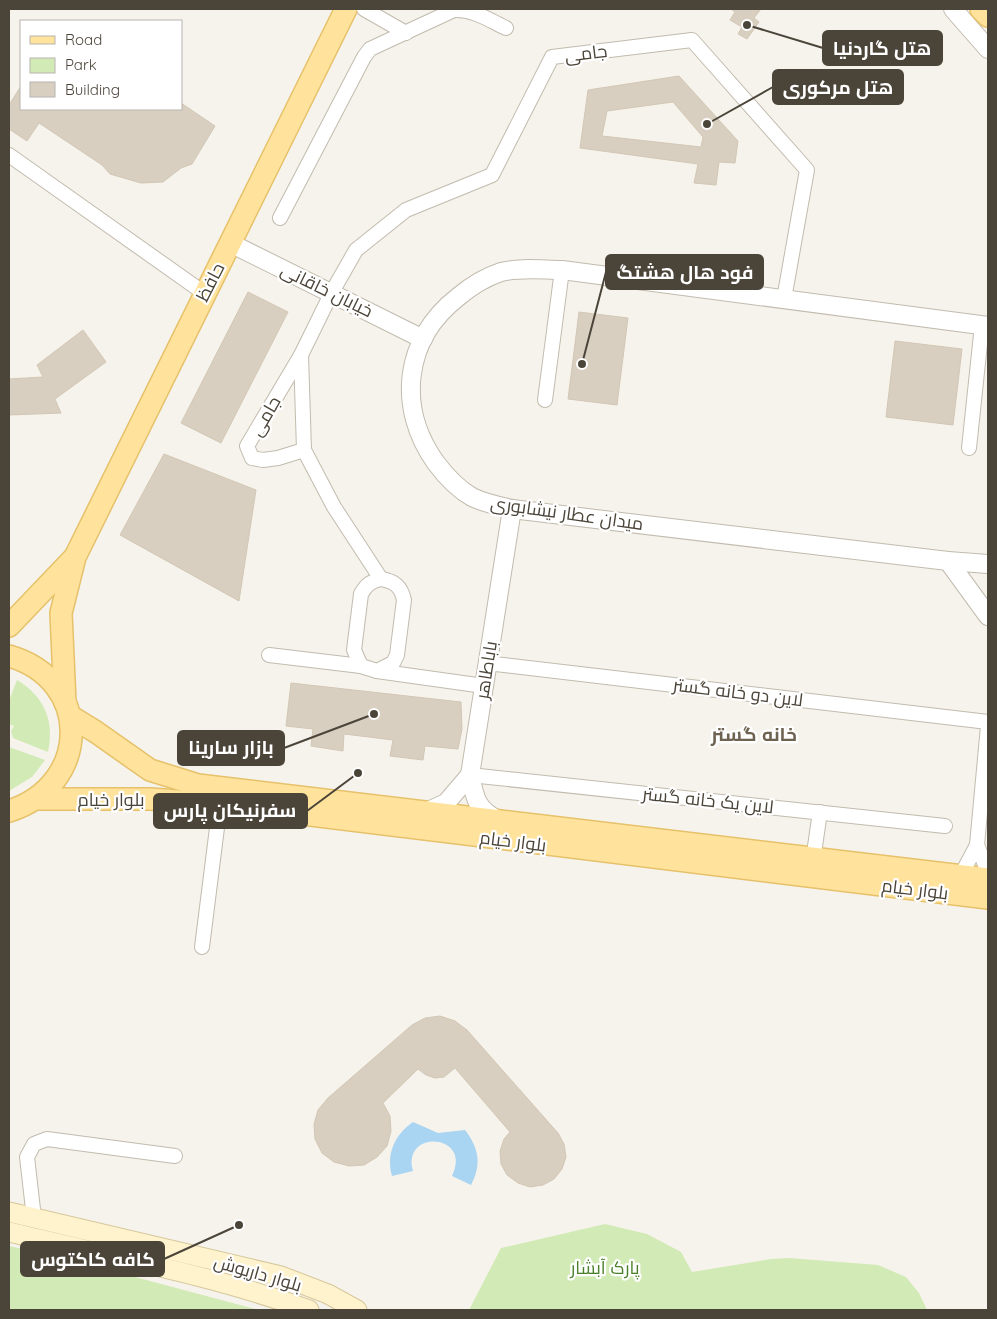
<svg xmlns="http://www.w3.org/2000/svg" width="997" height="1319" viewBox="0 0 997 1319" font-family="Quicksand,Cairo,sans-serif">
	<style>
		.green { fill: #d2eab5 }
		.water { fill: #a9d4f2 }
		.building { fill: #d8cfc1; stroke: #d3c7b4; fill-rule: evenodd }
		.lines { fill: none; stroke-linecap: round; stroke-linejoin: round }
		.minor-casing { stroke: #c2bbae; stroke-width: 16 }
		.tertiary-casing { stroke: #c2bbae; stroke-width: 20 }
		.secondary-casing { stroke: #d6c79b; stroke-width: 21 }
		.primary-casing { stroke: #e6c16a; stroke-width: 24 }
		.minor { stroke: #fff; stroke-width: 14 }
		.tertiary { stroke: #fff; stroke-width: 18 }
		.secondary { stroke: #fff3cd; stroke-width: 19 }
		.primary { stroke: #ffe39c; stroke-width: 21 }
		.labels { text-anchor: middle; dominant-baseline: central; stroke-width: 4.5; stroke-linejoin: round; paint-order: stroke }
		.street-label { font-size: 18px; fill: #4b4439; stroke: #fff }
		.park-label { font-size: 18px; fill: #4a7f2a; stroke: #fff }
		.neighbourhood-label { font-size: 19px; font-weight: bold; fill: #6e6250; stroke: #fff }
		.leader { fill: none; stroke: #4b4439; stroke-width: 2 }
		.callout-dot { fill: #4b4439; stroke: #fff; stroke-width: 2 }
		.callout { fill: #4b4439; stroke: #4b4439; stroke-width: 2 }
		.callout-label { font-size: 19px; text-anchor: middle; font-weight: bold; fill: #fff }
	</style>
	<rect width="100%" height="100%" fill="#f6f3ec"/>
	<g class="green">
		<path d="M17 680C44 696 55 721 48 752L13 738 11 731 14 726 9 724V701Z"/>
		<path d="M9 747 45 760 32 777 9 791Z"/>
		<path d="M605 1224 647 1234 681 1252 692 1272 771 1259 789 1258 878 1265 906 1277 919 1293 927 1310H469L501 1248Z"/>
		<path d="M9 1246 60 1257 259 1310H9Z"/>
	</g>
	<path class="water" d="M413 1122 438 1133 465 1130C479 1148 482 1165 471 1185L452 1176C473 1133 401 1129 413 1171L392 1176C386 1155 394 1135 413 1122Z"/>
	<g class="building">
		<path d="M731 9H761L754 18 759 22 747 39 738 34 742 27 730 20 735 12Z"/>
		<path d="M679 76 738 141 735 163 719 162 716 185 694 183 698 164 580 148 588 90ZM673 102 703 137 701 147 602 136 607 111Z"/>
		<path d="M21 86V109H181V103L215 126 192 164 181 168 163 182 141 183 110 174 102 165 39 123 27 141 9 129V105Z"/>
		<path d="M248 292 288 312 221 443 181 423Z"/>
		<path d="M579 312 628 318 617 405 568 399Z"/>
		<path d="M83 330 106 362 55 399 61 413 9 415V379L43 377 37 365Z"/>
		<path d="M895 341 962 349 953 425 886 417Z"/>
		<path d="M164 454 256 490 239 601 120 535Z"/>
		<path d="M291 683 461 702 462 729 458 749 425 746 423 760 390 756 393 740 344 734 343 751 311 746 313 729 286 726Z"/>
		<path d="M440 1016 455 1021 467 1030 558 1133 564 1144 566 1157 562 1169 554 1179 543 1185 530 1187 518 1183 507 1175 501 1164 500 1151 504 1139 510 1132 455 1068 444 1077 435 1078 426 1075 418 1069 383 1103 390 1116 391 1131 387 1146 377 1157 364 1165 349 1166 334 1162 322 1153 315 1139 314 1124 318 1110 328 1098 412 1025 425 1018Z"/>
	</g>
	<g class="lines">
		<defs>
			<g id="minor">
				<path d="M364 9 406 33"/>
				<path d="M9 155 204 293"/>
				<path d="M280 218 364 57 370 49 454 10C473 9 489 20 506 28"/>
				<path d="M301 355 304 450 334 507 381 579"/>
				<path d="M545 400 562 270"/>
				<path d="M969 448 982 325"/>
				<path d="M304 450 278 458 263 460 252 458 247 446 301 355 332 292 356 250 406 210 492 175 552 57 692 40 807 170 784 299"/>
				<path d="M381 579C394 581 401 586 404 600L397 655 393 663 377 671 361 666 354 650 361 594C366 585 371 581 381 579Z"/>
				<path d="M269 655 361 666"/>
				<path d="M487 663 988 722"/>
				<path d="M377 671 484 686"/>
				<path d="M470 775 945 826"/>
				<path d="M977 845 988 872"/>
				<path d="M813 860 820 812"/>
				<path d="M960 877 977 845 988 726"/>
				<path d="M202 947 220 804"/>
				<path d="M34 1218 27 1157 34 1144 47 1139 175 1156"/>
			</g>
			<g id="tertiary">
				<path d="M953 9 988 49"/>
				<path d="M230 243 423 339"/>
				<path d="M988 326 562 270C543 270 521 267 501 272 486 277 471 286 458 297 404 339 396 407 436 463 445 475 458 489 472 497 484 503 498 506 512 509L948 561 988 564"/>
				<path d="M948 561 988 616"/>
				<path d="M426 812 446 803 470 775"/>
				<path d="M498 820C476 809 475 798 470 775L512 509"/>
			</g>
			<g id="secondary">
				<path d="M9 1212 281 1276 328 1294 357 1310"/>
				<path d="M9 1232C109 1256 212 1275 309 1310"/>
			</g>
			<g id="primary">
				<path d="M981 9 988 16"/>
				<path d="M9 626 73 559"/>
				<path d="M9 656C93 680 91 785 9 811"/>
				<path d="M65 702 61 613 75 557 346 9"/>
				<path d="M70 716 96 732 150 770 198 785 988 879"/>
				<path d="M37 799H150L220 804 988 898"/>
			</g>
		</defs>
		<use href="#minor" class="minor-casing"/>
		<use href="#tertiary" class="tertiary-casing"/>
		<use href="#secondary" class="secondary-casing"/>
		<use href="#primary" class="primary-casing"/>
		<use href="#minor" class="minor"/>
		<use href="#tertiary" class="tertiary"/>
		<use href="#secondary" class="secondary"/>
		<use href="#primary" class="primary"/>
	</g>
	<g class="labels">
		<g class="street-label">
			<text transform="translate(586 53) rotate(-7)">جامی</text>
			<text transform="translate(210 282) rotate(-63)">حافظ</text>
			<text transform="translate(327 290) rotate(26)">خیابان خاقانی</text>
			<text transform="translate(265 416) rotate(-60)">جامی</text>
			<text transform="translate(567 513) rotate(8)">میدان عطار نیشابوری</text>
			<text transform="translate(486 670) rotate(-81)">باباطاهر</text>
			<text transform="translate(738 692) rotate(7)">لاین دو خانه گستر</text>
			<text x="111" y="799">بلوار خیام</text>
			<text transform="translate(708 800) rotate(6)">لاین یک خانه گستر</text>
			<text transform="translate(513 841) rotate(7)">بلوار خیام</text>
			<text transform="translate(915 889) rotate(7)">بلوار خیام</text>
			<text transform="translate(258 1273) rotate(16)">بلوار داریوش</text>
		</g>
		<g class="park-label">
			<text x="605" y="1267">پارک آبشار</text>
		</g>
		<g class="neighbourhood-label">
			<text x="754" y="734">خانه گستر</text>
		</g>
	</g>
	<path class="leader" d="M747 25L823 48M707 124L773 87M582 364L606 272M374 714L284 748M358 773L307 811M239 1225L164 1259"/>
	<g class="callout-dot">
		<circle cx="747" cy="25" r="5"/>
		<circle cx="707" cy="124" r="5"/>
		<circle cx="582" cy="364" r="5"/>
		<circle cx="374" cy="714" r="5"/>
		<circle cx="358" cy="773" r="5"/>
		<circle cx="239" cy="1225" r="5"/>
	</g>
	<g class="callout">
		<rect x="823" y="31" width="119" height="34" rx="5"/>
		<rect x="773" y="70" width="130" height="34" rx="5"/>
		<rect x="606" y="255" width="157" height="34" rx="5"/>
		<rect x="178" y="731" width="106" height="34" rx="5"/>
		<rect x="154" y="794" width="153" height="34" rx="5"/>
		<rect x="21" y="1242" width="143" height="34" rx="5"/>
	</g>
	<g class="callout-label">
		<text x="882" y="55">هتل گاردنیا</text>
		<text x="838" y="94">هتل مرکوری</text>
		<text x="685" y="279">فود هال هشتگ</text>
		<text x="231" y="754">بازار سارینا</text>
		<text x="230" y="817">سفرنیکان پارس</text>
		<text x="93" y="1266">کافه کاکتوس</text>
	</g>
	<rect width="997" height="1319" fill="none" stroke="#4b4439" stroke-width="20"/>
	<rect x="20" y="20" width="162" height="90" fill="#ffffff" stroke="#b7b4b0"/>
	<rect x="30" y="36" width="25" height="8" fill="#ffe39c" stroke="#b7b4b0"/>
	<text x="65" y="45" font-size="15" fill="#4b4439">Road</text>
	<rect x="30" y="58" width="25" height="15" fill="#d2eab5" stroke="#b7b4b0"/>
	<text x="65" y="70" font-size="15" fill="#4b4439">Park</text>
	<rect x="30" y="82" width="25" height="15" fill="#d8cfc1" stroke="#b7b4b0"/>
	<text x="65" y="95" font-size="15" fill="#4b4439">Building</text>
</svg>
